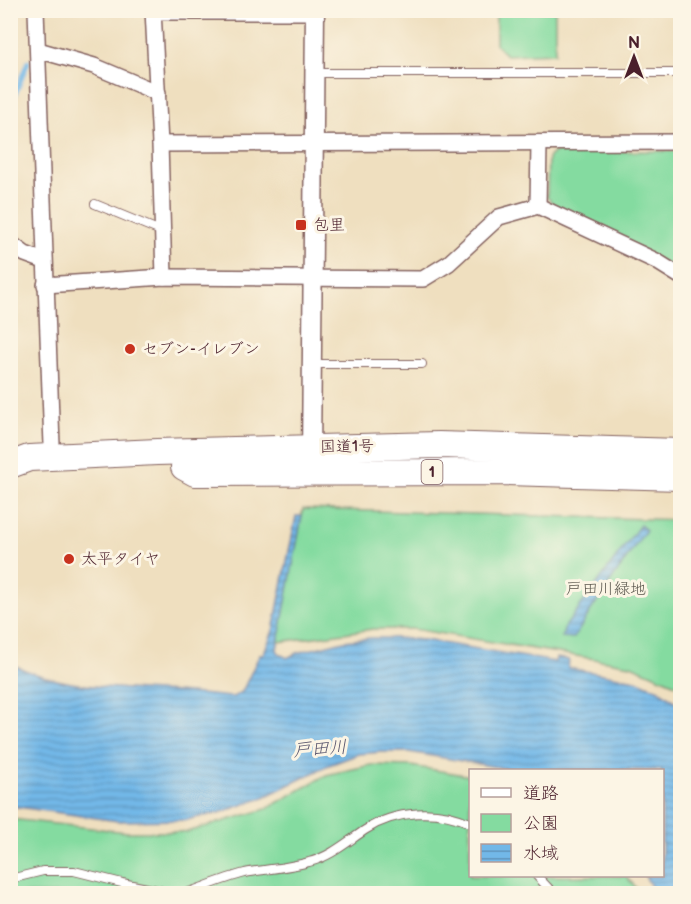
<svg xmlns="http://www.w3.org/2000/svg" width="691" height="904" viewBox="0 0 691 904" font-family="'Balsamiq Sans','Klee One',sans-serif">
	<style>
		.green { fill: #84dba0; stroke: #677d66; stroke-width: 1.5 }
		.water { fill: url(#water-rules); stroke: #5e6c8a; stroke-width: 1.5 }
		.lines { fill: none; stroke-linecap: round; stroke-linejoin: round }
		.stream { stroke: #72b8e8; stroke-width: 5 }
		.service-casing { stroke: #84625f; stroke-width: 10 }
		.minor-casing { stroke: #84625f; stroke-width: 18 }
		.tertiary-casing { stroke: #84625f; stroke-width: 21 }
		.trunk-casing { stroke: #84625f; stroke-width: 28 }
		.service { stroke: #fff; stroke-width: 8 }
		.minor { stroke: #fff; stroke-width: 15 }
		.tertiary { stroke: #fff; stroke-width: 18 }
		.trunk { stroke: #fff; stroke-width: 26 }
		.poi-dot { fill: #c8321e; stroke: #fcf5e5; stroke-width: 2 }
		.labels { text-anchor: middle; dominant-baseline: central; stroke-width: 6; stroke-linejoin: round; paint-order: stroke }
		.shield { fill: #fcf5e5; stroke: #7f5f63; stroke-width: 1.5 }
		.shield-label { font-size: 15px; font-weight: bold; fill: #4a1f2b }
		.poi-label { font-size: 16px; fill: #4a1f2b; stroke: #fcf5e5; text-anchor: start }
		.street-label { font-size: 16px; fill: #4a1f2b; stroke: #fcf5e5 }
		.park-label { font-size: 16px; fill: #5b574e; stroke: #fcf5e5 }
		.water-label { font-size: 18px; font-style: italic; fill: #58556d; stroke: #fcf5e5 }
	</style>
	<defs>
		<pattern id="water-rules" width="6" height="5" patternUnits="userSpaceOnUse" patternTransform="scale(1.5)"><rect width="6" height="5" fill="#72b8e8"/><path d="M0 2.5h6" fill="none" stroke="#6095bc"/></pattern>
	</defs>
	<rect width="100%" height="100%" fill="#fcf5e5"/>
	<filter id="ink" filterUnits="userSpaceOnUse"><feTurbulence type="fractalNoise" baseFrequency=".0167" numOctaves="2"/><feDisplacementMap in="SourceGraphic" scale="12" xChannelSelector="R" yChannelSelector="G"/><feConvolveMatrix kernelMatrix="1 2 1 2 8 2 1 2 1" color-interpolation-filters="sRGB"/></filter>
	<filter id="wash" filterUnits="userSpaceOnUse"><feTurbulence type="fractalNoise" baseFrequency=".008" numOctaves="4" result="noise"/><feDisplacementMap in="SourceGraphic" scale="24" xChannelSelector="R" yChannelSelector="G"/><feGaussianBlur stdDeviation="1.35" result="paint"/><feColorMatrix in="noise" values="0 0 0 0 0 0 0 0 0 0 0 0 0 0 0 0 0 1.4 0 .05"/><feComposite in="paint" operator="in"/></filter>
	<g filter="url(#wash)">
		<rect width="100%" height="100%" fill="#efdfbf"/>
		<g class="green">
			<path d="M496 11H555V53L506 55 496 45Z"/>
			<path d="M680 151V272L555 206 547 197 548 158 554 152Z"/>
			<path d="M303 509 680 520V686L631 665 413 629H373L278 642Z"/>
			<path d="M371 765 411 766 470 776V876H626L636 888 638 893 11 894V819L127 832H187L266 809 326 775Z"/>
		</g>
		<g class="water">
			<path d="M296 516H302L277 649 278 652 287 658 297 653 344 641 371 638H397L424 640 555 662 556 658 569 660 568 668 636 680 659 690 680 705V893H655L645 876H662V770H515L409 752H381L359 754 329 765 262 798 219 813 185 820 118 821 11 806V664C61 688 105 687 159 691 184 692 208 695 233 697L242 692 260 654 263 655 273 631Z"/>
			<path d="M640 525 646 530 591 610 574 638 562 637 565 627Z"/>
		</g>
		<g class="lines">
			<path class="stream" d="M10 106 28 62"/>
		</g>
	</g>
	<g filter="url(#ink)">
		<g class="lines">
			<defs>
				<g id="service">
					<path d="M680 10V11"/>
					<path d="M315 73H680"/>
					<path d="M95 204 163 232"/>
					<path d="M312 364H422"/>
					<path d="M537 876 554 894"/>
					<path d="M10 879 43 871H74L122 883 177 894"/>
					<path d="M184 894C204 887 225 878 245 873 266 869 288 868 309 862 330 857 347 842 365 830 396 810 437 808 470 823"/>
				</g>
				<g id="minor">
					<path d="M36 10 52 445"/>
					<path d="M153 10 160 144 164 277"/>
					<path d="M153 12H315"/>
					<path d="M38 50 94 66 158 93"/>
					<path d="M160 144 680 142"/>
					<path d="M538 206 539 143"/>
					<path d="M10 243 25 254 44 261"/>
					<path d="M45 285 164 277 423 279 449 263 499 217 538 206 656 261 680 276"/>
				</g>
				<path id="tertiary" d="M311 459 315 10"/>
				<g id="trunk">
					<path d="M10 465 29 458 157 452 439 445 680 452"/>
					<path d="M184 467 195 473 506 472 680 477"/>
				</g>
			</defs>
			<use href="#service" class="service-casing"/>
			<use href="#minor" class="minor-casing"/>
			<use href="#tertiary" class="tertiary-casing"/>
			<use href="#trunk" class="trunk-casing"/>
			<use href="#service" class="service"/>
			<use href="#minor" class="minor"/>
			<use href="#tertiary" class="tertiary"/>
			<use href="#trunk" class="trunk"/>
		</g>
	</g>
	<g class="poi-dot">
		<rect x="295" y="219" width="12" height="12" rx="3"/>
		<circle cx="130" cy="349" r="6"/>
		<circle cx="69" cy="559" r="6"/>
	</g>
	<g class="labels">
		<rect class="shield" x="421.5" y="460" width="21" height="24" rx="4.5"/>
		<g class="shield-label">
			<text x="432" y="472">1</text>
		</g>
		<g class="poi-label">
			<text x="313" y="225">包里</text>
			<text x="142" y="349">セブン-イレブン</text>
			<text x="81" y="559">太平タイヤ</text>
		</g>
		<g class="street-label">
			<text transform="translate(347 447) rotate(-1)">国道1号</text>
		</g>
		<g class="park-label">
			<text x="606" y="589">戸田川緑地</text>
		</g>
		<g class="water-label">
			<text transform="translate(320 749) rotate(-4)">戸田川</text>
		</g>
	</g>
	<rect width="691" height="904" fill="none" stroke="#fcf5e5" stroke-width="36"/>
	<rect x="469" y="769" width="195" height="108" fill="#fcf5e5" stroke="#b59f9b" stroke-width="1.5"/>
	<rect x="481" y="788" width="30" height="9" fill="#ffffff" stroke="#b59f9b" stroke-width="1.5"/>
	<text x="523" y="799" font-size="18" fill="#4a1f2b">道路</text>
	<rect x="481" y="814" width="30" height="18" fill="#84dba0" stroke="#b59f9b" stroke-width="1.5"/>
	<text x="523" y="829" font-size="18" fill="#4a1f2b">公園</text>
	<rect x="481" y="844" width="30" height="18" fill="url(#water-rules)" stroke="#b59f9b" stroke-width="1.5"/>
	<text x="523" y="859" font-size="18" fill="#4a1f2b">水域</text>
	<g transform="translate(634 57)" stroke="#fcf5e5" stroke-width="4.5" paint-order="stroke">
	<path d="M0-4.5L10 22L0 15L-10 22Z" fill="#4a1f2b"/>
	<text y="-9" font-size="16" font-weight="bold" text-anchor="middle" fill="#4a1f2b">N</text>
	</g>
</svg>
